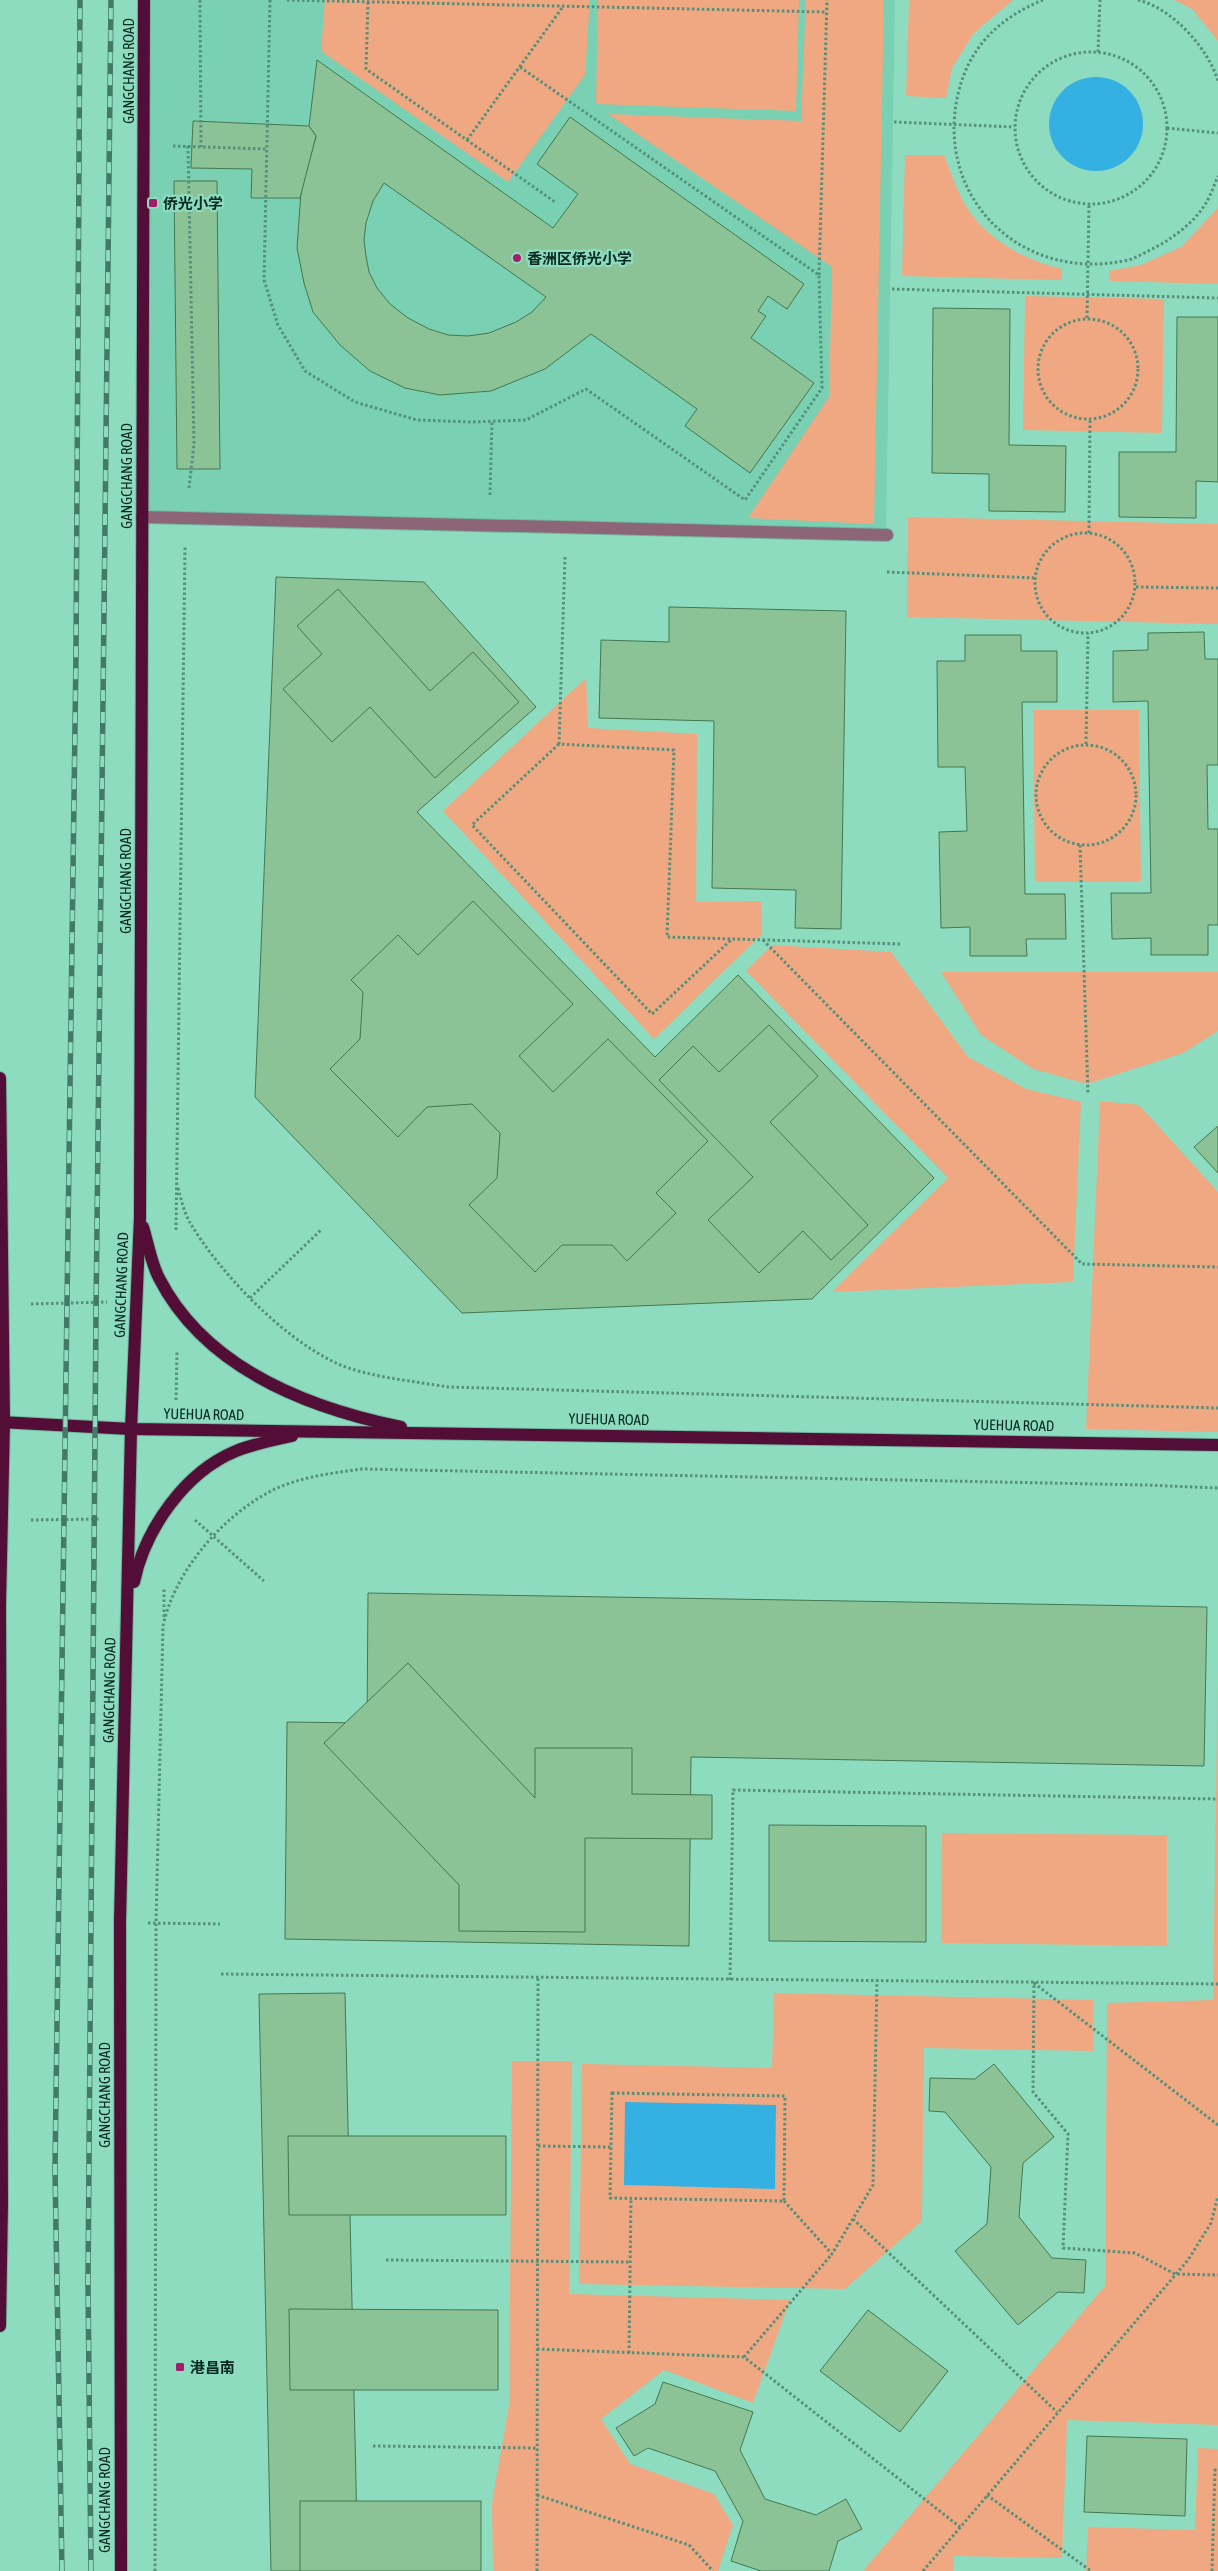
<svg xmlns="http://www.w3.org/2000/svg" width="1218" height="2571" viewBox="0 0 1218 2571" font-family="'Asap Condensed','Noto Sans SC',sans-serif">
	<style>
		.built { fill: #79d0b2 }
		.green { fill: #efa881 }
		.water { fill: #35b0e2 }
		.building { fill: #8bc396; stroke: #43784f; fill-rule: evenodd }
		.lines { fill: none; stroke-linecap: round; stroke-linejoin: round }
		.minor-casing { stroke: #73b8a0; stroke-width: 14 }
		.major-casing { stroke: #73b8a0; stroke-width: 14 }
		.path { stroke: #54907b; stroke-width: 3; stroke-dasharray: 2.5 2.5; stroke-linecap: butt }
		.minor { stroke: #8c6577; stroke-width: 12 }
		.major { stroke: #520e36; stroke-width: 12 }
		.rail-casing { stroke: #437967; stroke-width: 5.5 }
		.rail { stroke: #8edcc0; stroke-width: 4; stroke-dasharray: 11; stroke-linecap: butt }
		.poi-dot { fill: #a21e6d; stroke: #8edcc0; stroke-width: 2 }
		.labels { text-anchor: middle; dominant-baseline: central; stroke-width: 4.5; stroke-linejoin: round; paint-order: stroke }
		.street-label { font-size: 15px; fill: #07291f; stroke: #8edcc0 }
		.poi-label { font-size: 15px; font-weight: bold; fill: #07291f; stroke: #8edcc0; text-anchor: start }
	</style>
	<rect width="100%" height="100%" fill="#8edcc0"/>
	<path class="built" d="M144 0H895L886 534 143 516Z"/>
	<g class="green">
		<path d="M325 0H590L585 75 508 182 321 51Z"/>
		<path d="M598 0H799L796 111 596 104Z"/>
		<path d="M806 0H884L874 524 748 518 829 397 832 267 608 114 801 121Z"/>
		<path d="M909 0H1013L974 33 952 68 946 98 906 96Z"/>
		<path d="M1174 0H1218V41L1192 9Z"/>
		<path d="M905 155H944C951 172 957 192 967 208 988 240 1026 261 1062 269V280L902 276Z"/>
		<path d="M1218 208V284L1110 281 1109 271 1141 265 1181 247Z"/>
		<path d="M1025 296 1164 299 1162 433 1023 430Z"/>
		<path d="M908 517 1218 524V624L907 617Z"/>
		<path d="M586 678 588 728 697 734 696 902 761 901 762 934 654 1039 443 811Z"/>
		<path d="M1033 710H1139L1141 882H1035Z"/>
		<path d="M772 945 891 952 968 1057 1026 1089 1081 1102 1073 1282 832 1292 948 1178 746 971Z"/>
		<path d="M941 972H1218V1031L1183 1053 1087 1084 1033 1069 981 1035Z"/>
		<path d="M1100 1101 1139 1105 1218 1192V1432L1086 1429Z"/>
		<path d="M1218 1668V2425L1067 2420 1062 2558 954 2556 953 2571H863L1105 2286 1107 2003 1213 2000Z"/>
		<path d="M942 1833 1167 1835V1946L941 1943Z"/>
		<path d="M774 1993 1093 2000V2051L924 2048 922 2221 845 2289 579 2284 582 2064 772 2068Z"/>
		<path d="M512 2061H572L569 2294 790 2300 753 2403 664 2370 601 2419 630 2464 714 2494 733 2525 718 2571H493L492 2503 509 2405Z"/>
		<path d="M1198 2448 1218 2449V2571H1086L1088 2527 1195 2530Z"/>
	</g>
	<g class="water">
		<circle cx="1096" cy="124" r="47"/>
		<path d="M625 2102 776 2105 775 2189 624 2185Z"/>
	</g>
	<g class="building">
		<path d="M317 60 553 228 578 194 537 164 570 117 804 284 787 309 768 296 758 311 766 316 751 338 814 383 750 473 685 426 697 409 591 334 545 369 491 391 440 395 405 388 370 371 340 345 313 312 304 283 297 248 301 192 316 136 309 126ZM384 183 546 297 532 312 516 322 489 333 468 336 448 335 429 329 408 318 390 304 377 288 369 272 366 256 364 240 366 223 373 201Z"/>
		<path d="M193 121 309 126 316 136 300 198H251L252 169 191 168Z"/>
		<path d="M174 181H217L220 469H177Z"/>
		<path d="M933 308 1010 309 1009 445 1066 446 1065 512 989 511V474L932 473Z"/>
		<path d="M1177 317H1218V482L1196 481V518L1119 517V452H1176Z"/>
		<path d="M276 577 424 582 536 707 417 812 655 1057 738 975 934 1178 812 1299 462 1313 255 1097Z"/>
		<path d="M338 589 430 691 473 652 519 702 435 778 370 707 332 742 283 689 322 654 297 626Z"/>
		<path d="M669 607 846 611 841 929 795 928 796 890 712 888 714 721 599 718 601 640 669 642Z"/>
		<path d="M1204 632 1205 659H1218V765H1207L1208 829H1218V925H1208V955H1151V938L1112 939 1111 893H1151L1148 701 1113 702V651L1148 650V633Z"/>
		<path d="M965 635H1021V651H1057V702H1022L1025 894H1065L1066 939H1026L1027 956H970V927L941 928 939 832 967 831 965 767H938L937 661H965Z"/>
		<path d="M473 901 573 1004 519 1056 553 1092 608 1039 708 1141 656 1193 676 1213 627 1261 612 1245H562L535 1272 469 1205 497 1178 500 1133 472 1104 427 1107 398 1137 330 1069 360 1039 363 992 351 980 398 935 418 955Z"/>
		<path d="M769 1025 818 1076 770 1122 868 1225 831 1260 803 1231 759 1273 708 1220 753 1177 659 1080 693 1046 719 1072Z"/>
		<path d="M1218 1126V1173L1194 1147Z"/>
		<path d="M368 1593 1207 1607 1204 1766 691 1757 689 1946 285 1939 287 1722 367 1723Z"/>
		<path d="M408 1663 535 1798V1748H632V1794L712 1795V1839L585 1838V1932L459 1931V1885L324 1743Z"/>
		<path d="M769 1825 926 1826V1942L769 1941Z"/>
		<path d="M345 1993 358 2571H271L259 1994Z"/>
		<path d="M994 2064 1054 2137 1023 2163 1019 2217 1052 2258 1086 2260 1084 2293 1058 2292 1018 2325 955 2251 987 2224 991 2167 945 2112 929 2111 930 2078 975 2079Z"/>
		<path d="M288 2136H506V2215H289Z"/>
		<path d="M289 2309 498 2310V2390H290Z"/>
		<path d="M868 2310 948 2371 900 2432 820 2371Z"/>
		<path d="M663 2382 753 2412 740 2450 765 2499 816 2515 846 2499 862 2529 838 2541 829 2571H761L731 2561 743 2521 715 2471 648 2448 634 2456 616 2428 655 2404Z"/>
		<path d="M1087 2436 1187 2439 1185 2516 1084 2512Z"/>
		<rect x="300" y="2501" width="181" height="70"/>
	</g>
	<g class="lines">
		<defs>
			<path id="minor" d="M142 517 887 535"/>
			<g id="major">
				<path d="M0 1078 4 1422 0 1604 2 2203 0 2326"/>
				<path d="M143 1227C148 1243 151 1263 159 1278 205 1368 308 1408 401 1427"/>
				<path d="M0 1422 131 1429 1218 1445"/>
				<path d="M134 1582C145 1529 185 1472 236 1451 254 1444 273 1440 292 1436"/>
				<path d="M121 2571 120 1922 131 1429 140 1217 144 0"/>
			</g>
		</defs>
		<use href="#minor" class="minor-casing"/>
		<use href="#major" class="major-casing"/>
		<g class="path">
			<path d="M200 0 201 147"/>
			<path d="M270 0 264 280 278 325 305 371 355 402 417 420 471 422 526 420 586 389 745 500 822 388 819 275 520 67"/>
			<path d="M287 0 826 12"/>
			<path d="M1043 0C999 18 969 47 958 94 934 199 1023 284 1128 260 1136 258 1144 253 1152 249 1171 240 1195 222 1206 203 1211 195 1214 185 1218 176"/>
			<path d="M1138 0C1172 8 1208 48 1218 81"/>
			<path d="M368 2 366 69 555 202"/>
			<circle cx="1091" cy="128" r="76"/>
			<path d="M1098 52 1100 0"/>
			<path d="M894 122 1014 127"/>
			<path d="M1167 128 1218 133"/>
			<path d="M467 140 562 8"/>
			<path d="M173 146 266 149"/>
			<path d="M188 146 194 444 189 488"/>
			<path d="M819 275 827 0"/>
			<path d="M892 289 1218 298"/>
			<path d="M1087 318 1089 204"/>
			<circle cx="1088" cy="369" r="50"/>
			<path d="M490 495 492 421"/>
			<circle cx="1085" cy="583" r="50"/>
			<path d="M1089 533 1090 419"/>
			<path d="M565 557 559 744 674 750 667 937 901 944"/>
			<path d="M887 572 1036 578"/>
			<path d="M1136 587 1218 588"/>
			<path d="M559 744 472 825 652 1014 732 939"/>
			<path d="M1086 744 1088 633"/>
			<circle cx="1086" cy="795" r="50"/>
			<path d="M1080 845 1088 1094"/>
			<path d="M763 940 1082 1264 1218 1267"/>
			<path d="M178 1188C181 1199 184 1211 189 1221 219 1272 281 1337 336 1363 366 1377 414 1381 448 1387L1218 1408"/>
			<path d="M176 1230 185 547"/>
			<path d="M250 1298 321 1230"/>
			<path d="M31 1304 107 1302"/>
			<path d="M176 1400 177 1351"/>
			<path d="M31 1520 99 1519"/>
			<path d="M195 1520 264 1581"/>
			<path d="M164 1617V1588"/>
			<path d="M163 1626C174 1572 223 1515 273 1490 300 1477 332 1473 362 1469L1145 1485 1218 1488"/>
			<path d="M148 1923 220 1924"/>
			<path d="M221 1974 1218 1984"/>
			<path d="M730 1980 733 1790 1218 1799"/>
			<path d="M612 2093 785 2096 784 2201 610 2198Z"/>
			<path d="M1218 2125 1034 1983 1033 2092 1068 2134 1063 2248 1135 2253 1175 2274 1218 2275"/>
			<path d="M538 2146 611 2147"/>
			<path d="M784 2201 832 2254 873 2185 877 1981"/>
			<path d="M853 2219 1057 2412"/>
			<path d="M386 2260 630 2262"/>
			<path d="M537 2349 744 2357 960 2527"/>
			<path d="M629 2353 631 2198"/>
			<path d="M744 2357 832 2254"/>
			<path d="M373 2446 537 2448"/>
			<path d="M537 2495 689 2545 713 2571"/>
			<path d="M987 2495 1091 2571"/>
			<path d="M155 2571 156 1923 163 1626"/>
			<path d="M537 2571 538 1978"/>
			<path d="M923 2571 1188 2260 1211 2223 1218 2196"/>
			<path d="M1212 2571 1215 2470 1218 2471"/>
		</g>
		<use href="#minor" class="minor"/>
		<use href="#major" class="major"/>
		<defs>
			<g id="rail">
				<path d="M62 2571 55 2169 76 655 80 0"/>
				<path d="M91 2571 88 2283 96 1314 111 0"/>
			</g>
		</defs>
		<use href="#rail" class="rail-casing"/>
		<use href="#rail" class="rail"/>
	</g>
	<g class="poi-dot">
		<rect x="148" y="198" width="10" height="10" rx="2.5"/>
		<circle cx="517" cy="258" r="5"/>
		<rect x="175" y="2362" width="10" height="10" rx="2.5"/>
	</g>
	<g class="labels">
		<g class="street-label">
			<text transform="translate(128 71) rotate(-90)">GANGCHANG ROAD</text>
			<text transform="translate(126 476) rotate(-90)">GANGCHANG ROAD</text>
			<text transform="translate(125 881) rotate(-90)">GANGCHANG ROAD</text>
			<text transform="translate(121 1285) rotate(-88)">GANGCHANG ROAD</text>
			<text transform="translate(204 1414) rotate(1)">YUEHUA ROAD</text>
			<text transform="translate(609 1419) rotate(1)">YUEHUA ROAD</text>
			<text transform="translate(1014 1425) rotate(1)">YUEHUA ROAD</text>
			<text transform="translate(109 1690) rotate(-89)">GANGCHANG ROAD</text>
			<text transform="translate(104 2095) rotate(-90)">GANGCHANG ROAD</text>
			<text transform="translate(104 2500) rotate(-90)">GANGCHANG ROAD</text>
		</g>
		<g class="poi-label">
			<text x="163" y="203">侨光小学</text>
			<text x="527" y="258">香洲区侨光小学</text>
			<text x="190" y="2367">港昌南</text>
		</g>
	</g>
</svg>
